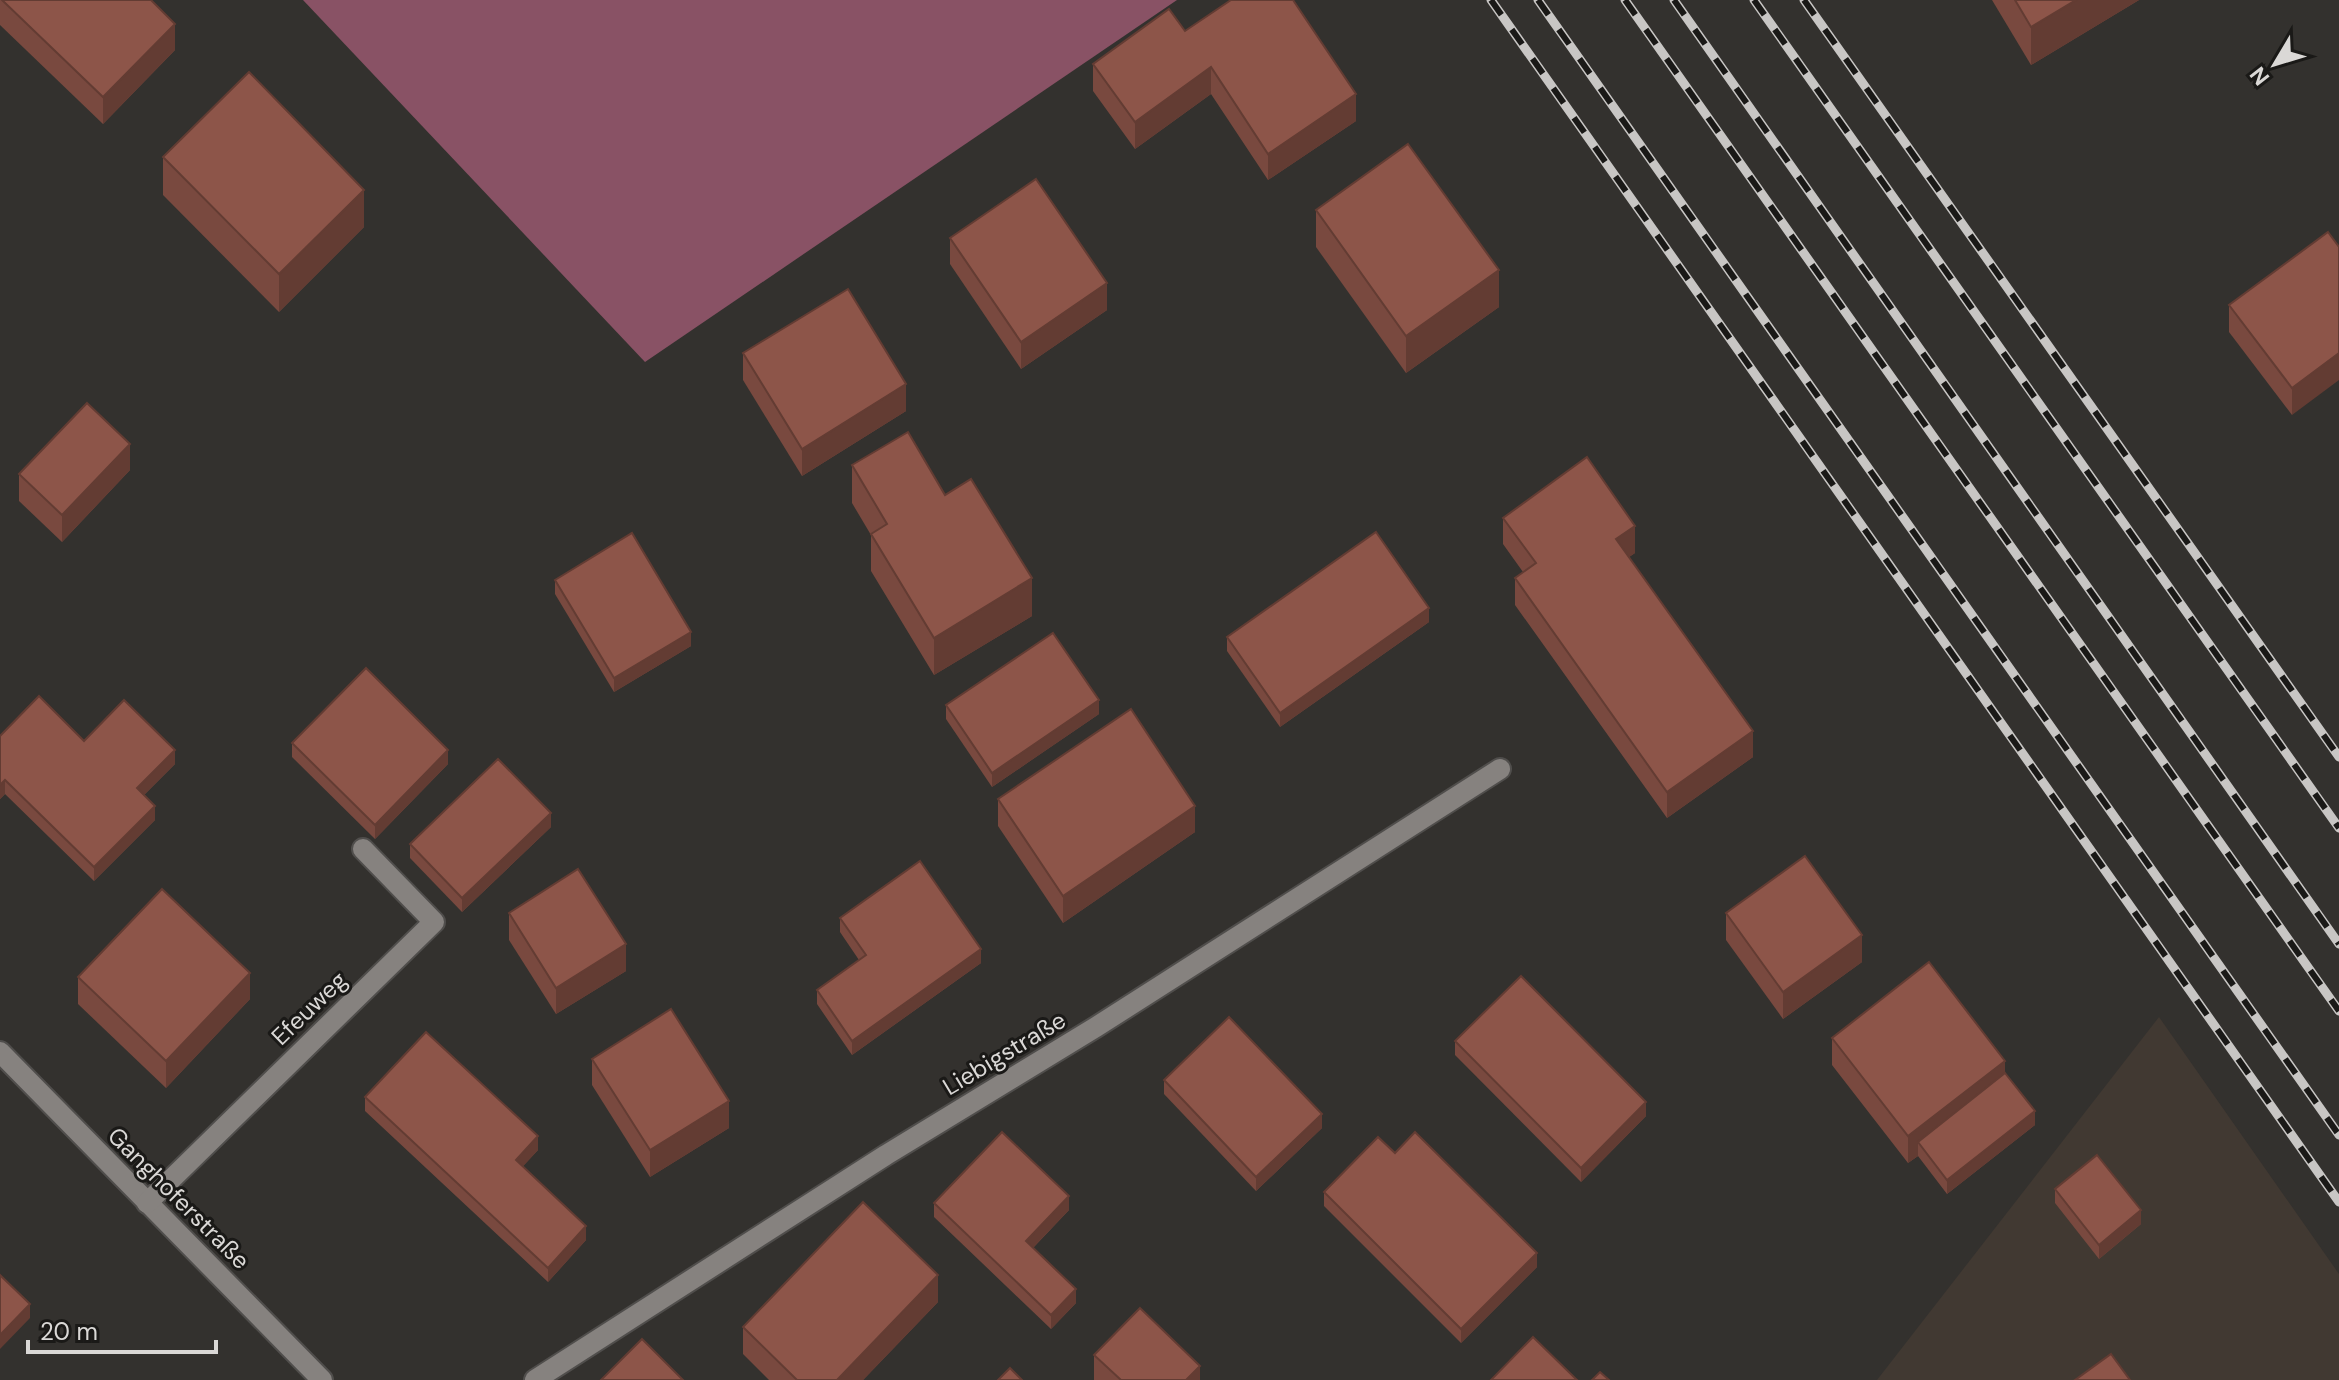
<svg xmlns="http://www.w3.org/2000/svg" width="2339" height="1380" viewBox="0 0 2339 1380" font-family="'DM Sans',sans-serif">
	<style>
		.built { fill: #413932 }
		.forest { fill: #895265 }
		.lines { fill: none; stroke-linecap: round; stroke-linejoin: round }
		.minor-casing { stroke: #504e4c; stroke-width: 24 }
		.minor { stroke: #86827f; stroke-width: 20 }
		.rail-casing { stroke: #c8c6c4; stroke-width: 9 }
		.rail { stroke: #1a1917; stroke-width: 6; stroke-dasharray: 18; stroke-linecap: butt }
		.wall { fill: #79493f }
		.shaded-wall { fill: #633c33 }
		.building { fill: #8d5549; stroke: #633c33; stroke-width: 2 }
		.labels { text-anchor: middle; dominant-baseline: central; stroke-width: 6; stroke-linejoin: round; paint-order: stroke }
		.street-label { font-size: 24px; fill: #dad8d6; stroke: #1a1917 }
	</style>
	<rect width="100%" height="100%" fill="#33312e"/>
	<path class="built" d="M2159 1017 2339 1274V1380H1877Z"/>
	<path class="forest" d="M303 0H1177L645 362Z"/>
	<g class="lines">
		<defs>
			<g id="minor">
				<path d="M0 1052 322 1380"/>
				<path d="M147 1203 434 922 363 849"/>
				<path d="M535 1380 886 1155 1096 1027 1500 769"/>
			</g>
		</defs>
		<use href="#minor" class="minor-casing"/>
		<use href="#minor" class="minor"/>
		<defs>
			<g id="rail">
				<path d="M1491 0 2339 1202"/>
				<path d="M1538 0 2339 1135"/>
				<path d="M1625 0 2339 1011"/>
				<path d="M1674 0 2339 944"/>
				<path d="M1754 0 2339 828"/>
				<path d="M1804 0 2339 757"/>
			</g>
		</defs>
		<use href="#rail" class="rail-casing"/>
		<use href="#rail" class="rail"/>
	</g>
	<g class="wall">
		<path d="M0 0H151L175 50 103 124 0 25Z"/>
		<path d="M1992 0H2139L2031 65Z"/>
		<path d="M1185 31 1356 121 1268 180 1211 94 1135 149 1093 91V64Z"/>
		<path d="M163 157 364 227 279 312 163 195Z"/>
		<path d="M1316 210 1499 307 1406 373 1316 247Z"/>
		<path d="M950 238 1107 310 1021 369 950 264Z"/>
		<path d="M2339 247 2292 415 2229 332V305Z"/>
		<path d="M743 353 906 411 802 476 743 380Z"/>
		<path d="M852 465 945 495 1032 616 934 675 871 571V535L852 503Z"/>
		<path d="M130 470 62 542 19 501V474Z"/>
		<path d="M1503 518 1635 553 1629 557 1753 757 1667 818 1515 605V578L1523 572 1503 544Z"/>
		<path d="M555 580 691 646 614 692 555 594Z"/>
		<path d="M1429 622 1280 727 1227 651V637Z"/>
		<path d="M946 705 1099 714 992 787 946 719Z"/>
		<path d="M0 736 84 741 175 764 144 795 155 820 94 881 5 794 0 799Z"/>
		<path d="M292 743 448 764 375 839 292 757Z"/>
		<path d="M998 799 1195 832 1063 923 998 826Z"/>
		<path d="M551 827 462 912 410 858V844Z"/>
		<path d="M509 913 626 971 556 1014 509 940Z"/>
		<path d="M1726 913 1862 962 1783 1019 1726 940Z"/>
		<path d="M840 918 981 963 852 1055 817 1004V990L859 960 840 932Z"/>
		<path d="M78 977 250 999 166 1088 78 1004Z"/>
		<path d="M1832 1038 2005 1073 2035 1125 1947 1194 1918 1156 1908 1163 1832 1065Z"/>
		<path d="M1455 1041 1646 1116 1581 1182 1455 1055Z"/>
		<path d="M592 1059 729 1128 650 1177 592 1085Z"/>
		<path d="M1164 1080 1322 1128 1256 1191 1164 1094Z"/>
		<path d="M365 1097 538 1150 523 1166 586 1240 548 1282 365 1111Z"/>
		<path d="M1395 1153 1537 1267 1461 1343 1324 1206V1192Z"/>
		<path d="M2055 1189 2141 1224 2099 1259 2055 1203Z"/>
		<path d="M934 1203 1069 1210 1033 1248 1076 1303 1051 1329 934 1217Z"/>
		<path d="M938 1302 863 1380H769L743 1354V1327Z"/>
		<path d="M1094 1355 1200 1380H1094Z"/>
	</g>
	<g class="shaded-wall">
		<path d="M2076 0H2139L2031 65V27Z"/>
		<path d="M175 24V50L103 124V97Z"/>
		<path d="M1211 67V94L1135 149V122Z"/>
		<path d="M1356 94V121L1268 180V154Z"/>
		<path d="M364 190V227L279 312V274Z"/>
		<path d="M1499 270V307L1406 373V336Z"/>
		<path d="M1107 283V310L1021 369V342Z"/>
		<path d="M2339 353V380L2292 415V388Z"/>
		<path d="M906 384V411L802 476V449Z"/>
		<path d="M130 444V470L62 542V515Z"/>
		<path d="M1635 526V553L1616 566V539Z"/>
		<path d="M1032 578V616L934 675V638Z"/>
		<path d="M1429 608V622L1280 727V713Z"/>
		<path d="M691 632V646L614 692V678Z"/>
		<path d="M1099 700V714L992 787V773Z"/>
		<path d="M1753 731V757L1667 818V792Z"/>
		<path d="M175 750V764L137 802V788Z"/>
		<path d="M448 750V764L375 839V825Z"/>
		<path d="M5 780V794L0 799V785Z"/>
		<path d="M155 806V820L94 881V867Z"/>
		<path d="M1195 806V832L1063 923V896Z"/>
		<path d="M551 813V827L462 912V898Z"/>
		<path d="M1862 935V962L1783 1019V992Z"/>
		<path d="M626 944V971L556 1014V988Z"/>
		<path d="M981 949V963L852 1055V1041Z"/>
		<path d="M250 973V999L166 1088V1061Z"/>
		<path d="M2005 1061V1087L1918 1142V1156L1908 1163V1136Z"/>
		<path d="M729 1101V1128L650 1177V1150Z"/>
		<path d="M1646 1102V1116L1581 1182V1168Z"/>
		<path d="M2035 1111V1125L1947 1194V1180Z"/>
		<path d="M1322 1114V1128L1256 1191V1177Z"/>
		<path d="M538 1136V1150L516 1174V1160Z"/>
		<path d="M1069 1196V1210L1026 1255V1241Z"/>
		<path d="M2141 1210V1224L2099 1259V1245Z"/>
		<path d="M586 1226V1240L548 1282V1268Z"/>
		<path d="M1537 1253V1267L1461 1343V1329Z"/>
		<path d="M938 1275V1302L863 1380H837Z"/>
		<path d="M1076 1289V1303L1051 1329V1315Z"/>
		<path d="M30 1304V1318L0 1349V1335Z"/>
		<path d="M1200 1366V1380H1186Z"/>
	</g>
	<g class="building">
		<path d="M2 0H151L175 24 103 97Z"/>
		<path d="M1231 0H1293L1356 94 1268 154 1211 67 1135 122 1093 64 1169 9 1185 31Z"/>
		<path d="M2015 0H2076L2031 27Z"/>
		<path d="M249 72 364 190 279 274 163 157Z"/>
		<path d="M1408 144 1499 270 1406 336 1316 210Z"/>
		<path d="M1036 179 1107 283 1021 342 950 238Z"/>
		<path d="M2328 232 2339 247V353L2292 388 2229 305Z"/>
		<path d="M848 289 906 384 802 449 743 353Z"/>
		<path d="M87 403 130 444 62 515 19 474Z"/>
		<path d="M908 432 945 495 971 479 1032 578 934 638 871 534 887 524 852 465Z"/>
		<path d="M1587 457 1635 526 1616 539 1753 731 1667 792 1515 578 1536 563 1503 518Z"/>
		<path d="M1376 532 1429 608 1280 713 1227 637Z"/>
		<path d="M632 533 691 632 614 678 555 580Z"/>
		<path d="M1053 633 1099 700 992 773 946 705Z"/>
		<path d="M366 668 448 750 375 825 292 743Z"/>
		<path d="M39 696 84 741 124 700 175 750 137 788 155 806 94 867 5 780 0 785V736Z"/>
		<path d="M1131 709 1195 806 1063 896 998 799Z"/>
		<path d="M498 759 551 813 462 898 410 844Z"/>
		<path d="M1805 856 1862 935 1783 992 1726 913Z"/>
		<path d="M920 861 981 949 852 1041 817 990 866 955 840 918Z"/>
		<path d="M578 869 626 944 556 988 509 913Z"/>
		<path d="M162 889 250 973 166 1061 78 977Z"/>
		<path d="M1929 962 2005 1061 1908 1136 1832 1038Z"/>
		<path d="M1521 976 1646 1102 1581 1168 1455 1041Z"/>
		<path d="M671 1009 729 1101 650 1150 592 1059Z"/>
		<path d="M1229 1017 1322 1114 1256 1177 1164 1080Z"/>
		<path d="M426 1032 538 1136 516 1160 586 1226 548 1268 365 1097Z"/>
		<path d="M2005 1073 2035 1111 1947 1180 1918 1142Z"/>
		<path d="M1002 1132 1069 1196 1026 1241 1076 1289 1051 1315 934 1203Z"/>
		<path d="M1415 1132 1537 1253 1461 1329 1324 1192 1378 1137 1395 1153Z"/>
		<path d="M2097 1155 2141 1210 2099 1245 2055 1189Z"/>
		<path d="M863 1202 938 1275 837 1380H797L743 1327Z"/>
		<path d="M0 1275 30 1304 0 1335Z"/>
		<path d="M1140 1308 1200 1366 1186 1380H1121L1094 1355Z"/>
		<path d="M1533 1337 1577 1380H1491Z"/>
		<path d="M642 1339 683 1380H601Z"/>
		<path d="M2111 1354 2130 1380H2075Z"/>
		<path d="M1010 1368 1022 1380H998Z"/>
		<path d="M1600 1372 1609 1380H1592Z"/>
	</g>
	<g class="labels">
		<g class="street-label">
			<text transform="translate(309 1008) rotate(-44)">Efeuweg</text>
			<text transform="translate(1004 1053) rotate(-31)">Liebigstraße</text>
			<text transform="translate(179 1198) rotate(45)">Ganghoferstraße</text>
		</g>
	</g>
	<g transform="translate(2275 64) rotate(232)" stroke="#1a1917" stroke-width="6" paint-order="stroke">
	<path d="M0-6L14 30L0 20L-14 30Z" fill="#dad8d6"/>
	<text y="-12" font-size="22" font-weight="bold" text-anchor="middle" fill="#dad8d6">N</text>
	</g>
	<path d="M28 1340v12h188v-12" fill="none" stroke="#dad8d6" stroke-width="4"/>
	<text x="40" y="1340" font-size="24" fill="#dad8d6" stroke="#1a1917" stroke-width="6" paint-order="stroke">20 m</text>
</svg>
